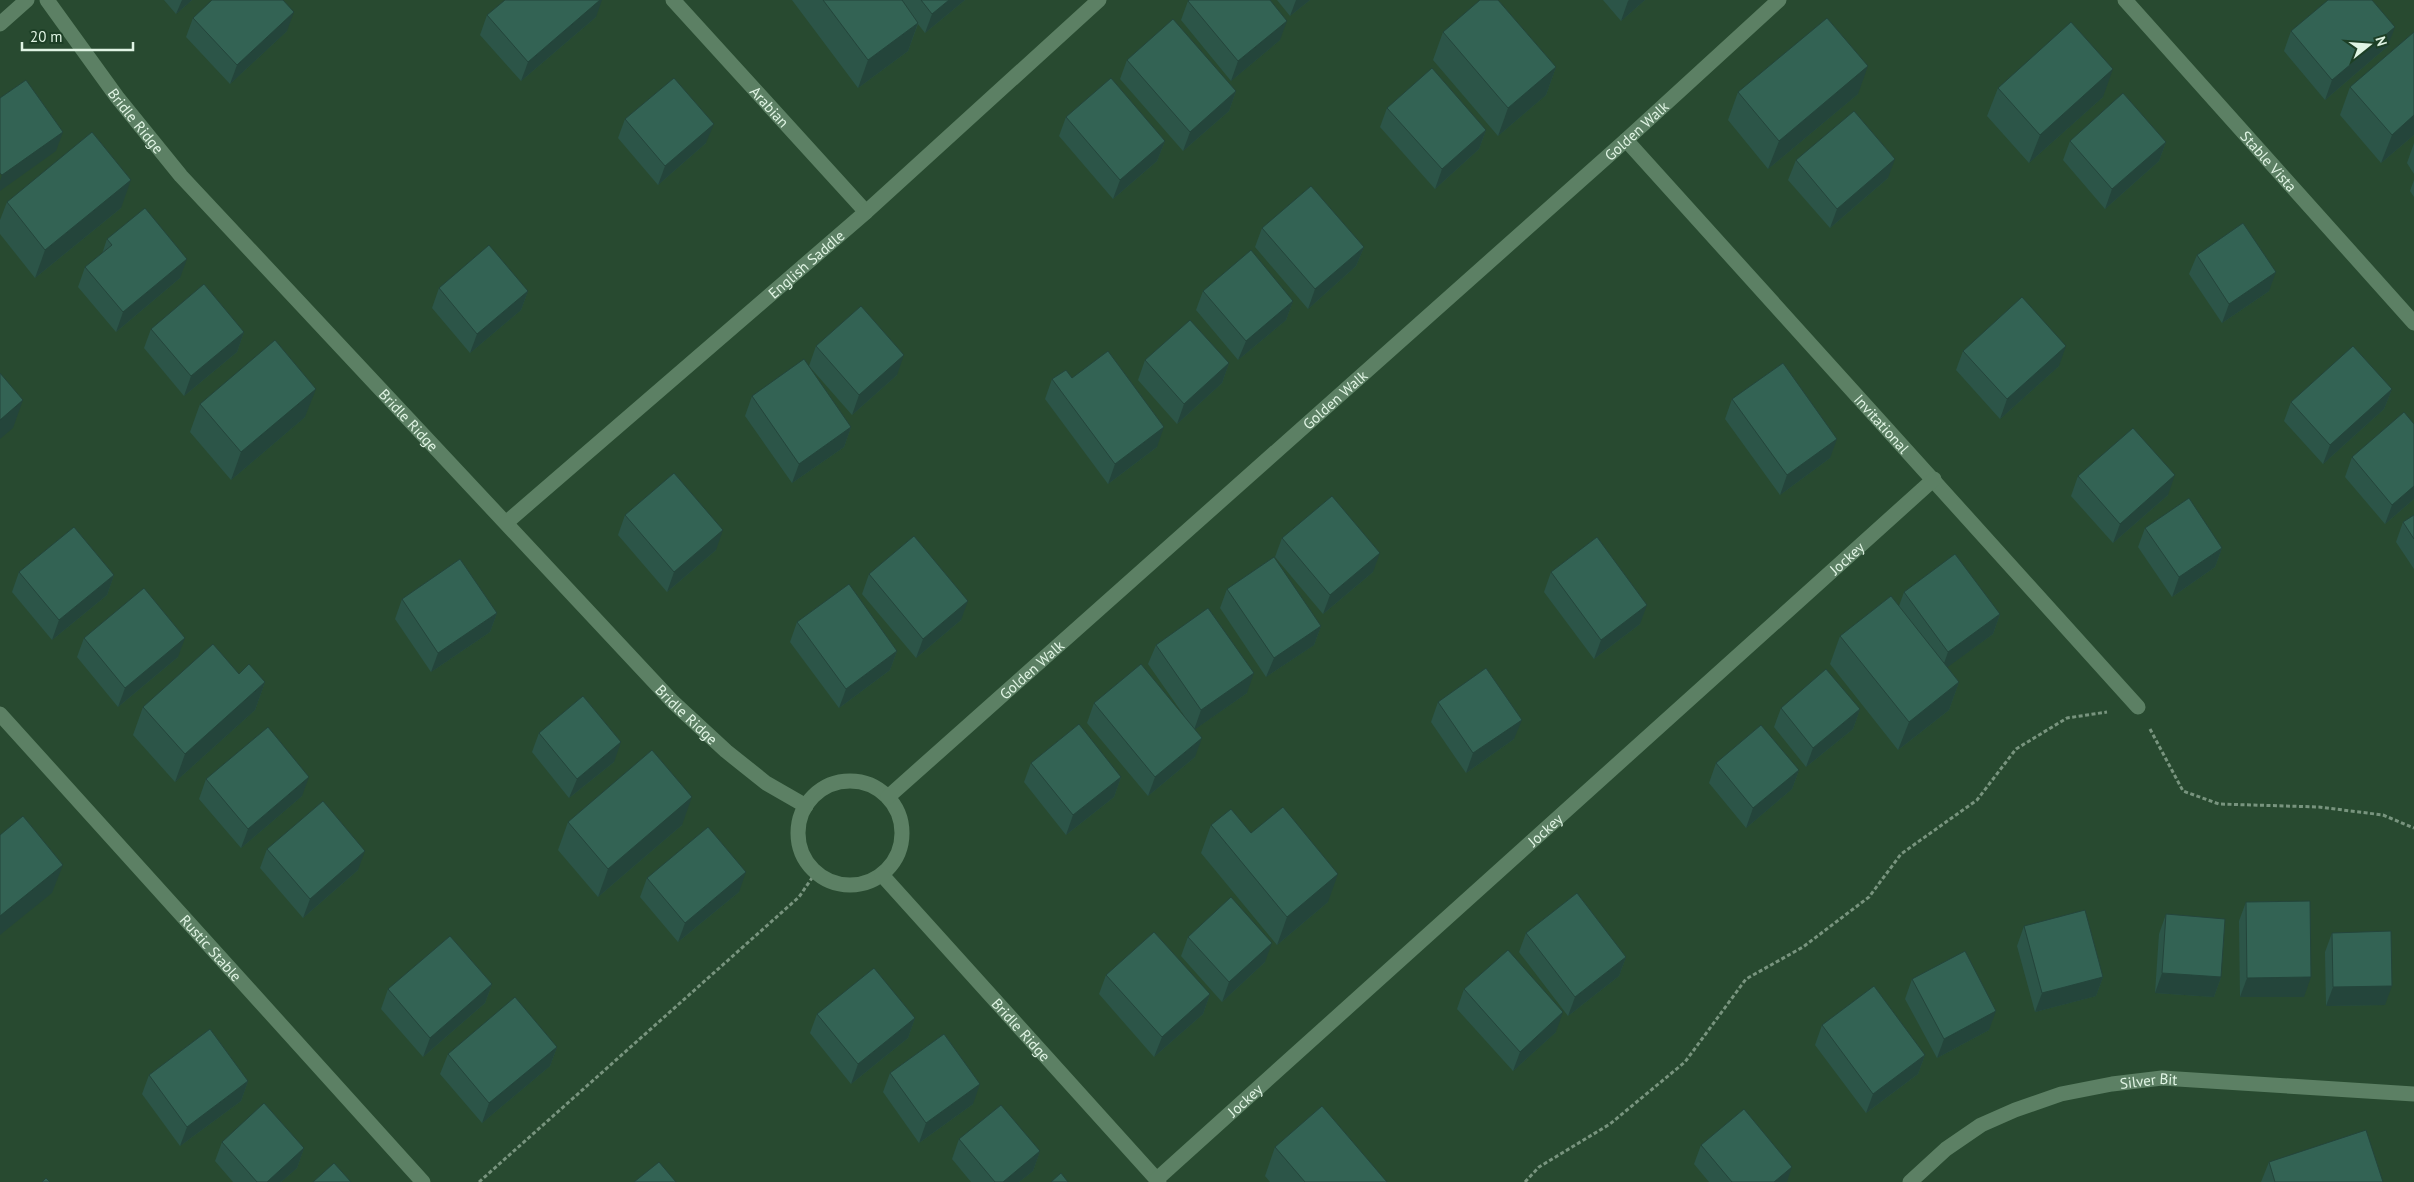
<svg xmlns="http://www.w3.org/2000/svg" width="2414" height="1182" viewBox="0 0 2414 1182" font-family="'PT Sans',sans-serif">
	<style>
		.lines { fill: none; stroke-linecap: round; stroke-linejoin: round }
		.path { stroke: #78947e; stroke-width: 3; stroke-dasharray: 4 2.5; stroke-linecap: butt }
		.minor { stroke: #5c8064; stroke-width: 15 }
		.wall { fill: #2c5548 }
		.shaded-wall { fill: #24453b }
		.building { fill: #336354; stroke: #24453b }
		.labels { text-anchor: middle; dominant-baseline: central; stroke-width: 4.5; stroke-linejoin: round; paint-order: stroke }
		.street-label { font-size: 15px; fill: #e0f4e4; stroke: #1d3f26 }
	</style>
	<rect width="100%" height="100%" fill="#284a30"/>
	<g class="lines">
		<g class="path">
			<path d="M2150 729 2183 791 2219 804 2319 807 2383 815 2414 828"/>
			<path d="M479 1182 799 897 816 872"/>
			<path d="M1525 1182 1539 1167 1610 1124 1685 1062 1746 979 1803 947 1869 897 1901 854 1977 800 2016 749 2067 718 2107 712"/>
		</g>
		<g class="minor">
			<path id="s1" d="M47 0 117 97 181 176 673 702 726 751 766 783 806 806"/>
			<path id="s2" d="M673 0 866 212"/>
			<path id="s3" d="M2125 0 2414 323"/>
			<path d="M0 24 27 0"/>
			<path id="s4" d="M1626 140 2138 707"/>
			<path id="s5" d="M507 522 866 212 1099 0"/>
			<path id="s6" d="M0 714 423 1182"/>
			<circle cx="850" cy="833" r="52"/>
			<path id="s7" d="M888 797 1626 140 1779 0"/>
			<path id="s8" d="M882 875 1159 1182"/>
			<path id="s9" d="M1157 1179 1934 479"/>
			<path id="s10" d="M1910 1182 1946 1149 1981 1125 2015 1110 2061 1094 2112 1084 2162 1078 2414 1094"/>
		</g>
	</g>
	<g class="wall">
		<path d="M164 0H192L176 14Z"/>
		<path d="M792 0H965L925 33 918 24 908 51 858 88Z"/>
		<path d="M1277 0H1310L1290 16Z"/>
		<path d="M1603 0H1645L1621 21Z"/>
		<path d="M1188 1 1280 40 1231 81 1181 20Z"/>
		<path d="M487 15 596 17 521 81 480 35Z"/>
		<path d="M193 18 287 31 230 84 186 37Z"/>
		<path d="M2291 31 2388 46 2325 100 2284 51Z"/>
		<path d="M1443 32 1556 67 1546 95 1498 136 1433 60Z"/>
		<path d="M1127 60 1236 91 1229 111 1183 151 1120 79Z"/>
		<path d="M2350 87 2414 135 2381 163 2340 115Z"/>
		<path d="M1998 88 2103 97 2029 163 1987 116Z"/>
		<path d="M1738 92 1858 94 1768 169 1728 120Z"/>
		<path d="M1387 108 1486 130 1479 149 1435 189 1380 127Z"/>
		<path d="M1066 117 1165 141 1157 161 1113 199 1059 136Z"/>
		<path d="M625 119 706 143 658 185 618 138Z"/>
		<path d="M2070 141 2166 142 2159 161 2105 209 2063 160Z"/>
		<path d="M2414 143V174L2407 163Z"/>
		<path d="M1796 160 1888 178 1830 228 1788 180Z"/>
		<path d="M2414 180V197L2410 191Z"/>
		<path d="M7 202 121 208 35 278 0 234V220Z"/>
		<path d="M1262 228 1364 247 1356 266 1308 309 1255 247Z"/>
		<path d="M107 239 180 278 116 332 78 287 85 267 102 254Z"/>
		<path d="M2197 255 2269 291 2222 323 2189 274Z"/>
		<path d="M439 288 528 291 521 310 470 353 432 308Z"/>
		<path d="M1203 291 1293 301 1286 320 1238 360 1196 310Z"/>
		<path d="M151 329 244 332 237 352 184 396 144 348Z"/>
		<path d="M816 346 897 375 852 415 809 366Z"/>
		<path d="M1963 351 2059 366 2000 419 1956 370Z"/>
		<path d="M1145 360 1229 363 1222 383 1177 424 1138 380Z"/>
		<path d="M1052 379 1157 447 1108 484 1045 399Z"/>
		<path d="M2392 389 2384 409 2323 464 2284 421 2291 402Z"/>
		<path d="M752 396 851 427 844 447 792 483 745 416Z"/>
		<path d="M1732 399 1830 458 1780 495 1725 419Z"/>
		<path d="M200 404 305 417 231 480 190 432Z"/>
		<path d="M2352 457 2414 499 2385 524 2345 477Z"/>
		<path d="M2078 476 2168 495 2113 543 2071 496Z"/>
		<path d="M625 515 716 550 667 592 618 535Z"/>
		<path d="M2414 515V569L2396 542 2403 522Z"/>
		<path d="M2145 528 2222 548 2215 567 2172 597 2138 547Z"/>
		<path d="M1282 538 1373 572 1323 614 1275 557Z"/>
		<path d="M19 572 114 575 107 595 52 640 12 592Z"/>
		<path d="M1551 572 1640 624 1594 659 1544 592Z"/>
		<path d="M869 574 961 620 916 658 862 594Z"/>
		<path d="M1227 589 1321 626 1314 645 1266 677 1220 608Z"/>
		<path d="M1904 592 2000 614 1993 634 1947 667 1959 682 1949 710 1898 750 1830 664 1840 636 1899 606Z"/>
		<path d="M402 599 497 613 490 632 431 672 395 619Z"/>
		<path d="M797 622 897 651 890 670 839 708 790 642Z"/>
		<path d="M84 638 178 657 118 707 77 657Z"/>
		<path d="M1156 645 1247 693 1195 729V757L1148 796 1087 723 1094 703 1185 717 1148 664Z"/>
		<path d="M239 674 265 682 255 710 175 782 133 735 143 707Z"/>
		<path d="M1438 702 1514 739 1466 773 1431 722Z"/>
		<path d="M1781 708 1860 709 1853 729 1806 767 1774 727Z"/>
		<path d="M539 733 614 762 569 798 532 752Z"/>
		<path d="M1031 763 1121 777 1114 797 1066 835 1024 782Z"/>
		<path d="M1716 763 1799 770 1792 789 1746 828 1709 783Z"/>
		<path d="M206 779 302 796 241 848 199 799Z"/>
		<path d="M568 822 682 825 598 897 558 850Z"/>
		<path d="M1211 825 1251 833 1328 902 1277 945 1201 853Z"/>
		<path d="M267 849 358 870 303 918 260 868Z"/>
		<path d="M647 878 739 892 678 942 640 897Z"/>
		<path d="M2246 902 2304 997H2240L2239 921Z"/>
		<path d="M2166 914 2221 977 2214 997 2155 993 2159 934Z"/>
		<path d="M2024 926 2103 977 2096 996 2035 1012 2017 946Z"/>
		<path d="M1526 933 1626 957 1619 976 1568 1016 1519 952Z"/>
		<path d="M2332 933 2385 1005 2326 1006 2325 952Z"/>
		<path d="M1188 937 1265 962 1222 1002 1181 956Z"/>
		<path d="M1106 975 1210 994 1203 1014 1154 1057 1099 994Z"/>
		<path d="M1912 979 1989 1030 1937 1058 1905 999Z"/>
		<path d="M492 984 485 1003 423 1057 381 1009 388 989Z"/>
		<path d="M1464 989 1556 1032 1513 1071 1457 1009Z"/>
		<path d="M817 1014 915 1018 908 1038 851 1084 810 1033Z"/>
		<path d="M1822 1025 1925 1055 1918 1074 1866 1113 1815 1045Z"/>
		<path d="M557 1047 550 1066 482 1123 440 1074 448 1054Z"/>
		<path d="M890 1073 973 1104 919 1143 883 1092Z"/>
		<path d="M149 1075 248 1081 241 1101 180 1146 142 1094Z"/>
		<path d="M959 1139 1040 1151 1033 1171 1019 1182H971L952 1159Z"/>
		<path d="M222 1142 304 1148 297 1168 281 1182H233L215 1161Z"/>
		<path d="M1701 1145 1787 1182H1709L1694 1164Z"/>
		<path d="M1275 1147 1387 1182H1270L1265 1176Z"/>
		<path d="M2269 1162 2383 1182H2261Z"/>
	</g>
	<g class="shaded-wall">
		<path d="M182 0H192L176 14Z"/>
		<path d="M600 0H602L596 17 521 81 528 62Z"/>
		<path d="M949 0H965L925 33 932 14Z"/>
		<path d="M1296 0H1310L1290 16Z"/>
		<path d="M1629 0H1645L1621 21 1628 1Z"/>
		<path d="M294 12 287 31 230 84 237 65Z"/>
		<path d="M1287 21 1280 40 1231 81 1238 61Z"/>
		<path d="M918 23 908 51 858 88 868 60Z"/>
		<path d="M2395 27 2388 46 2325 100 2332 80Z"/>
		<path d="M1868 66 1858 94 1768 169 1779 141Z"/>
		<path d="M1556 67 1546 95 1498 136 1508 108Z"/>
		<path d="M2113 69 2103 97 2029 163 2040 135Z"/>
		<path d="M1236 91 1229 111 1183 151 1190 132Z"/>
		<path d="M2414 115V135L2381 163 2392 135Z"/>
		<path d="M714 124 706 143 658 185 665 166Z"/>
		<path d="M1486 130 1479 149 1435 189 1442 169Z"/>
		<path d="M63 132 56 151 0 191V181L2 175Z"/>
		<path d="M1165 141 1157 161 1113 199 1120 180Z"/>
		<path d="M2166 142 2159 161 2105 209 2112 189Z"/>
		<path d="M1895 159 1888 178 1830 228 1837 209Z"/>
		<path d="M131 180 121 208 35 278 45 250Z"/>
		<path d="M1364 247 1356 266 1308 309 1315 289Z"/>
		<path d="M187 259 180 278 116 332 123 312Z"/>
		<path d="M2276 272 2269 291 2222 323 2229 304Z"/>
		<path d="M528 291 521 310 470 353 477 334Z"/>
		<path d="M1293 301 1286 320 1238 360 1246 341Z"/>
		<path d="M244 332 237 352 184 396 191 376Z"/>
		<path d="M2066 346 2059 366 2000 419 2007 399Z"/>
		<path d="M904 355 897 375 852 415 859 395Z"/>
		<path d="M1229 363 1222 383 1177 424 1184 404Z"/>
		<path d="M316 389 305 417 231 480 241 452Z"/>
		<path d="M2392 389 2384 409 2323 464 2330 445Z"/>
		<path d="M23 400 13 428 0 439V420Z"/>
		<path d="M851 427 844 447 792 483 799 464Z"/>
		<path d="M1164 427 1157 447 1108 484 1115 464Z"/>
		<path d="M1837 439 1830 458 1780 495 1787 475Z"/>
		<path d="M2175 475 2168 495 2113 543 2120 524Z"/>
		<path d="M2414 486V499L2385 524 2392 505Z"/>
		<path d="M723 530 716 550 667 592 674 572Z"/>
		<path d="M2222 548 2215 567 2172 597 2179 577Z"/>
		<path d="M1380 553 1373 572 1323 614 1330 595Z"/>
		<path d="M114 575 107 595 52 640 59 620Z"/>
		<path d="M968 601 961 620 916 658 923 639Z"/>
		<path d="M1647 605 1640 624 1594 659 1601 640Z"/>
		<path d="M497 613 490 632 431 672 438 653Z"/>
		<path d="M2000 614 1993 634 1941 672 1948 652Z"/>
		<path d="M1321 626 1314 645 1266 677 1274 658Z"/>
		<path d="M185 638 178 657 118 707 125 688Z"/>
		<path d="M897 651 890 670 839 708 846 689Z"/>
		<path d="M1254 673 1247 693 1194 730 1201 710Z"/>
		<path d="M265 682 255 710 175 782 185 754Z"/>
		<path d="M1959 682 1949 710 1898 750 1909 722Z"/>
		<path d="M1860 709 1853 729 1806 767 1813 748Z"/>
		<path d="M1522 720 1514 739 1466 773 1473 753Z"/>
		<path d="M1202 738 1195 757 1148 796 1155 777Z"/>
		<path d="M621 742 614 762 569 798 577 779Z"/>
		<path d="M1799 770 1792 789 1746 828 1753 808Z"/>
		<path d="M309 777 302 796 241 848 248 829Z"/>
		<path d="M1121 777 1114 797 1066 835 1073 815Z"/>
		<path d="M692 797 682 825 598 897 608 869Z"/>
		<path d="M365 851 358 870 303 918 310 899Z"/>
		<path d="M63 865 52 893 0 935V916Z"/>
		<path d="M746 872 739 892 678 942 685 923Z"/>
		<path d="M1338 874 1328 902 1277 945 1287 917Z"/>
		<path d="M1272 943 1265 962 1222 1002 1229 982Z"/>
		<path d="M1626 957 1619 976 1568 1016 1575 997Z"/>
		<path d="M2162 973 2221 977 2214 997 2155 993Z"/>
		<path d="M2103 977 2096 996 2035 1012 2042 993Z"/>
		<path d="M2311 977 2304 997H2240L2247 978Z"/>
		<path d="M492 984 485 1003 423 1057 430 1038Z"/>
		<path d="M2392 986 2385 1005 2326 1006 2333 987Z"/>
		<path d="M1210 994 1203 1014 1154 1057 1162 1037Z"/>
		<path d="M1996 1011 1989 1030 1937 1058 1944 1039Z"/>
		<path d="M1563 1012 1556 1032 1513 1071 1520 1052Z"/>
		<path d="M915 1018 908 1038 851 1084 858 1064Z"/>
		<path d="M557 1047 550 1066 482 1123 489 1103Z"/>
		<path d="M1925 1055 1918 1074 1866 1113 1873 1094Z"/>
		<path d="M248 1081 241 1101 180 1146 187 1127Z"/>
		<path d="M980 1084 973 1104 919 1143 926 1123Z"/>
		<path d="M304 1148 297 1168 281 1182H267Z"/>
		<path d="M1040 1151 1033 1171 1019 1182H1003Z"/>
		<path d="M1792 1167 1787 1182H1774Z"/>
	</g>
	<g class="building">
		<path d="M212 0H283L294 12 237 65 193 18Z"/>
		<path d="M505 0H600L528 62 487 15Z"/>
		<path d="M823 0H902L918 23 868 60Z"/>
		<path d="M921 0H949L932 14Z"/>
		<path d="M1189 0H1270L1287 21 1238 61 1188 1Z"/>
		<path d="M1480 0H1498L1556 67 1508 108 1443 32Z"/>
		<path d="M2328 0H2372L2395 27 2332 80 2291 31Z"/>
		<path d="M1827 18 1868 66 1779 141 1738 92Z"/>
		<path d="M1173 19 1236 91 1190 132 1127 60Z"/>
		<path d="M2071 22 2113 69 2040 135 1998 88Z"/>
		<path d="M2414 32V115L2392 135 2350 87Z"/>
		<path d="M1432 68 1486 130 1442 169 1387 108Z"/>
		<path d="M674 78 714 124 665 166 625 119Z"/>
		<path d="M1111 78 1165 141 1120 180 1066 117Z"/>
		<path d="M26 80 63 132 2 175 0 173V98Z"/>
		<path d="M2123 93 2166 142 2112 189 2070 141Z"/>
		<path d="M1854 111 1895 159 1837 209 1796 160Z"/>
		<path d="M92 132 131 180 45 250 7 202Z"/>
		<path d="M1311 186 1364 247 1315 289 1262 228Z"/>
		<path d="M145 208 187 259 123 312 85 267 112 245 107 239Z"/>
		<path d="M2243 223 2276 272 2229 304 2197 255Z"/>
		<path d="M489 245 528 291 477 334 439 288Z"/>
		<path d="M1251 250 1293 301 1246 341 1203 291Z"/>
		<path d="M204 284 244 332 191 376 151 329Z"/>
		<path d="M2022 297 2066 346 2007 399 1963 351Z"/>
		<path d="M861 306 904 355 859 395 816 346Z"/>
		<path d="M1190 320 1229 363 1184 404 1145 360Z"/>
		<path d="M275 340 316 389 241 452 200 404Z"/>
		<path d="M2353 346 2392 389 2330 445 2291 402Z"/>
		<path d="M1108 351 1164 427 1115 464 1052 379 1066 370 1072 378Z"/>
		<path d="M804 359 851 427 799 464 752 396Z"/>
		<path d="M1783 363 1837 439 1787 475 1732 399Z"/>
		<path d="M0 373 23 400 0 420Z"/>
		<path d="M2404 412 2414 424V486L2392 505 2352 457Z"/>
		<path d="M2133 428 2175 475 2120 524 2078 476Z"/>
		<path d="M674 473 723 530 674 572 625 515Z"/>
		<path d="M1332 496 1380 553 1330 595 1282 538Z"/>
		<path d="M2189 498 2222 548 2179 577 2145 528Z"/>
		<path d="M2414 515V539L2403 522Z"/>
		<path d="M74 527 114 575 59 620 19 572Z"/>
		<path d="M914 536 968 601 923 639 869 574Z"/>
		<path d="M1597 537 1647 605 1601 640 1551 572Z"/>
		<path d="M1955 554 2000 614 1948 652 1904 592Z"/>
		<path d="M1274 557 1321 626 1274 658 1227 589Z"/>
		<path d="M460 559 497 613 438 653 402 599Z"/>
		<path d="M849 584 897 651 846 689 797 622Z"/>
		<path d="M144 588 185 638 125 688 84 638Z"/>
		<path d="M1891 596 1959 682 1909 722 1840 636Z"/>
		<path d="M1208 608 1254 673 1201 710 1156 645Z"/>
		<path d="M213 644 239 674 249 664 265 682 185 754 143 707Z"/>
		<path d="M1141 664 1202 738 1155 777 1094 703Z"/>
		<path d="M1486 668 1522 720 1473 753 1438 702Z"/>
		<path d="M1826 669 1860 709 1813 748 1781 708Z"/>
		<path d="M583 696 621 742 577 779 539 733Z"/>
		<path d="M1079 724 1121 777 1073 815 1031 763Z"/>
		<path d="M1761 725 1799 770 1753 808 1716 763Z"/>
		<path d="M268 727 309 777 248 829 206 779Z"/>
		<path d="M652 750 692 797 608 869 568 822Z"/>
		<path d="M323 801 365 851 310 899 267 849Z"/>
		<path d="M1283 807 1338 874 1287 917 1211 825 1231 809 1251 833Z"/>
		<path d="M23 816 63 865 0 916V835Z"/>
		<path d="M708 827 746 872 685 923 647 878Z"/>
		<path d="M1577 893 1626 957 1575 997 1526 933Z"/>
		<path d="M1231 897 1272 943 1229 982 1188 937Z"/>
		<path d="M2310 901 2311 977 2247 978 2246 902Z"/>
		<path d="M2085 910 2103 977 2042 993 2024 926Z"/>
		<path d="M2166 914 2225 919 2221 977 2162 973Z"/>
		<path d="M2391 931 2392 986 2333 987 2332 933Z"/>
		<path d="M1154 932 1210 994 1162 1037 1106 975Z"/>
		<path d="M450 936 492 984 430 1038 388 989Z"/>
		<path d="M1508 950 1563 1012 1520 1052 1464 989Z"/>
		<path d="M1965 951 1996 1011 1944 1039 1912 979Z"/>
		<path d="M874 968 915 1018 858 1064 817 1014Z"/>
		<path d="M1874 986 1925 1055 1873 1094 1822 1025Z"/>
		<path d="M515 997 557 1047 489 1103 448 1054Z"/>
		<path d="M210 1029 248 1081 187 1127 149 1075Z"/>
		<path d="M944 1034 980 1084 926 1123 890 1073Z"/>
		<path d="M264 1103 304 1148 267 1182H257L222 1142Z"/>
		<path d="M1001 1105 1040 1151 1003 1182H995L959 1139Z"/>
		<path d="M1322 1106 1387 1182H1305L1275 1147Z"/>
		<path d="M1744 1109 1792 1167 1774 1182H1732L1701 1145Z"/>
		<path d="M2366 1130 2383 1182H2275L2269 1162Z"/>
		<path d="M659 1162 676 1182H634Z"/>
		<path d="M334 1163 351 1182H313Z"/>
		<path d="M1061 1173 1068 1182H1051Z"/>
		<path d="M46 1178 50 1182H42Z"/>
	</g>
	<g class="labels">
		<g class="street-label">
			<text stroke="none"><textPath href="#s2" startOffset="144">Arabian</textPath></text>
			<text stroke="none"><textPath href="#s1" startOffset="150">Bridle Ridge</textPath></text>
			<text stroke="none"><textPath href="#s7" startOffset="1002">Golden Walk</textPath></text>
			<text stroke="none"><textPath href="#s3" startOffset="216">Stable Vista</textPath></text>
			<text stroke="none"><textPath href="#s5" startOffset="395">English Saddle</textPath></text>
			<text stroke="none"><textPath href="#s7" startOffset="598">Golden Walk</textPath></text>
			<text stroke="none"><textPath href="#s1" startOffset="555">Bridle Ridge</textPath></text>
			<text stroke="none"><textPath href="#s4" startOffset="382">Invitational</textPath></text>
			<text stroke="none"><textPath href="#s9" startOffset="928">Jockey</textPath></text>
			<text stroke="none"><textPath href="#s7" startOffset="192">Golden Walk</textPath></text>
			<text stroke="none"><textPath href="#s1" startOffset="960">Bridle Ridge</textPath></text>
			<text stroke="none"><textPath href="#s9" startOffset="522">Jockey</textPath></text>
			<text stroke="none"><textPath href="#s6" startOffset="315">Rustic Stable</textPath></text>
			<text stroke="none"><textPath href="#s8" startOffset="208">Bridle Ridge</textPath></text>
			<text stroke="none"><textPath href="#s10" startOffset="266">Silver Bit</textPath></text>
			<text stroke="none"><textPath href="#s9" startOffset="118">Jockey</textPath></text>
		</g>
	</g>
	<g transform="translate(2369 45) rotate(73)" stroke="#1d3f26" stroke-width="4" paint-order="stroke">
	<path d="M0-4L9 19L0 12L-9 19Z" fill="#e0f4e4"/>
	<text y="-8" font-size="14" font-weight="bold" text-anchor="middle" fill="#e0f4e4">N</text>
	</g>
	<path d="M22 42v8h111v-8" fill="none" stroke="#e0f4e4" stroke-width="2.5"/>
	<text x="30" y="42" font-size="15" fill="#e0f4e4" stroke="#1d3f26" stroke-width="4" paint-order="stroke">20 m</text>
</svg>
